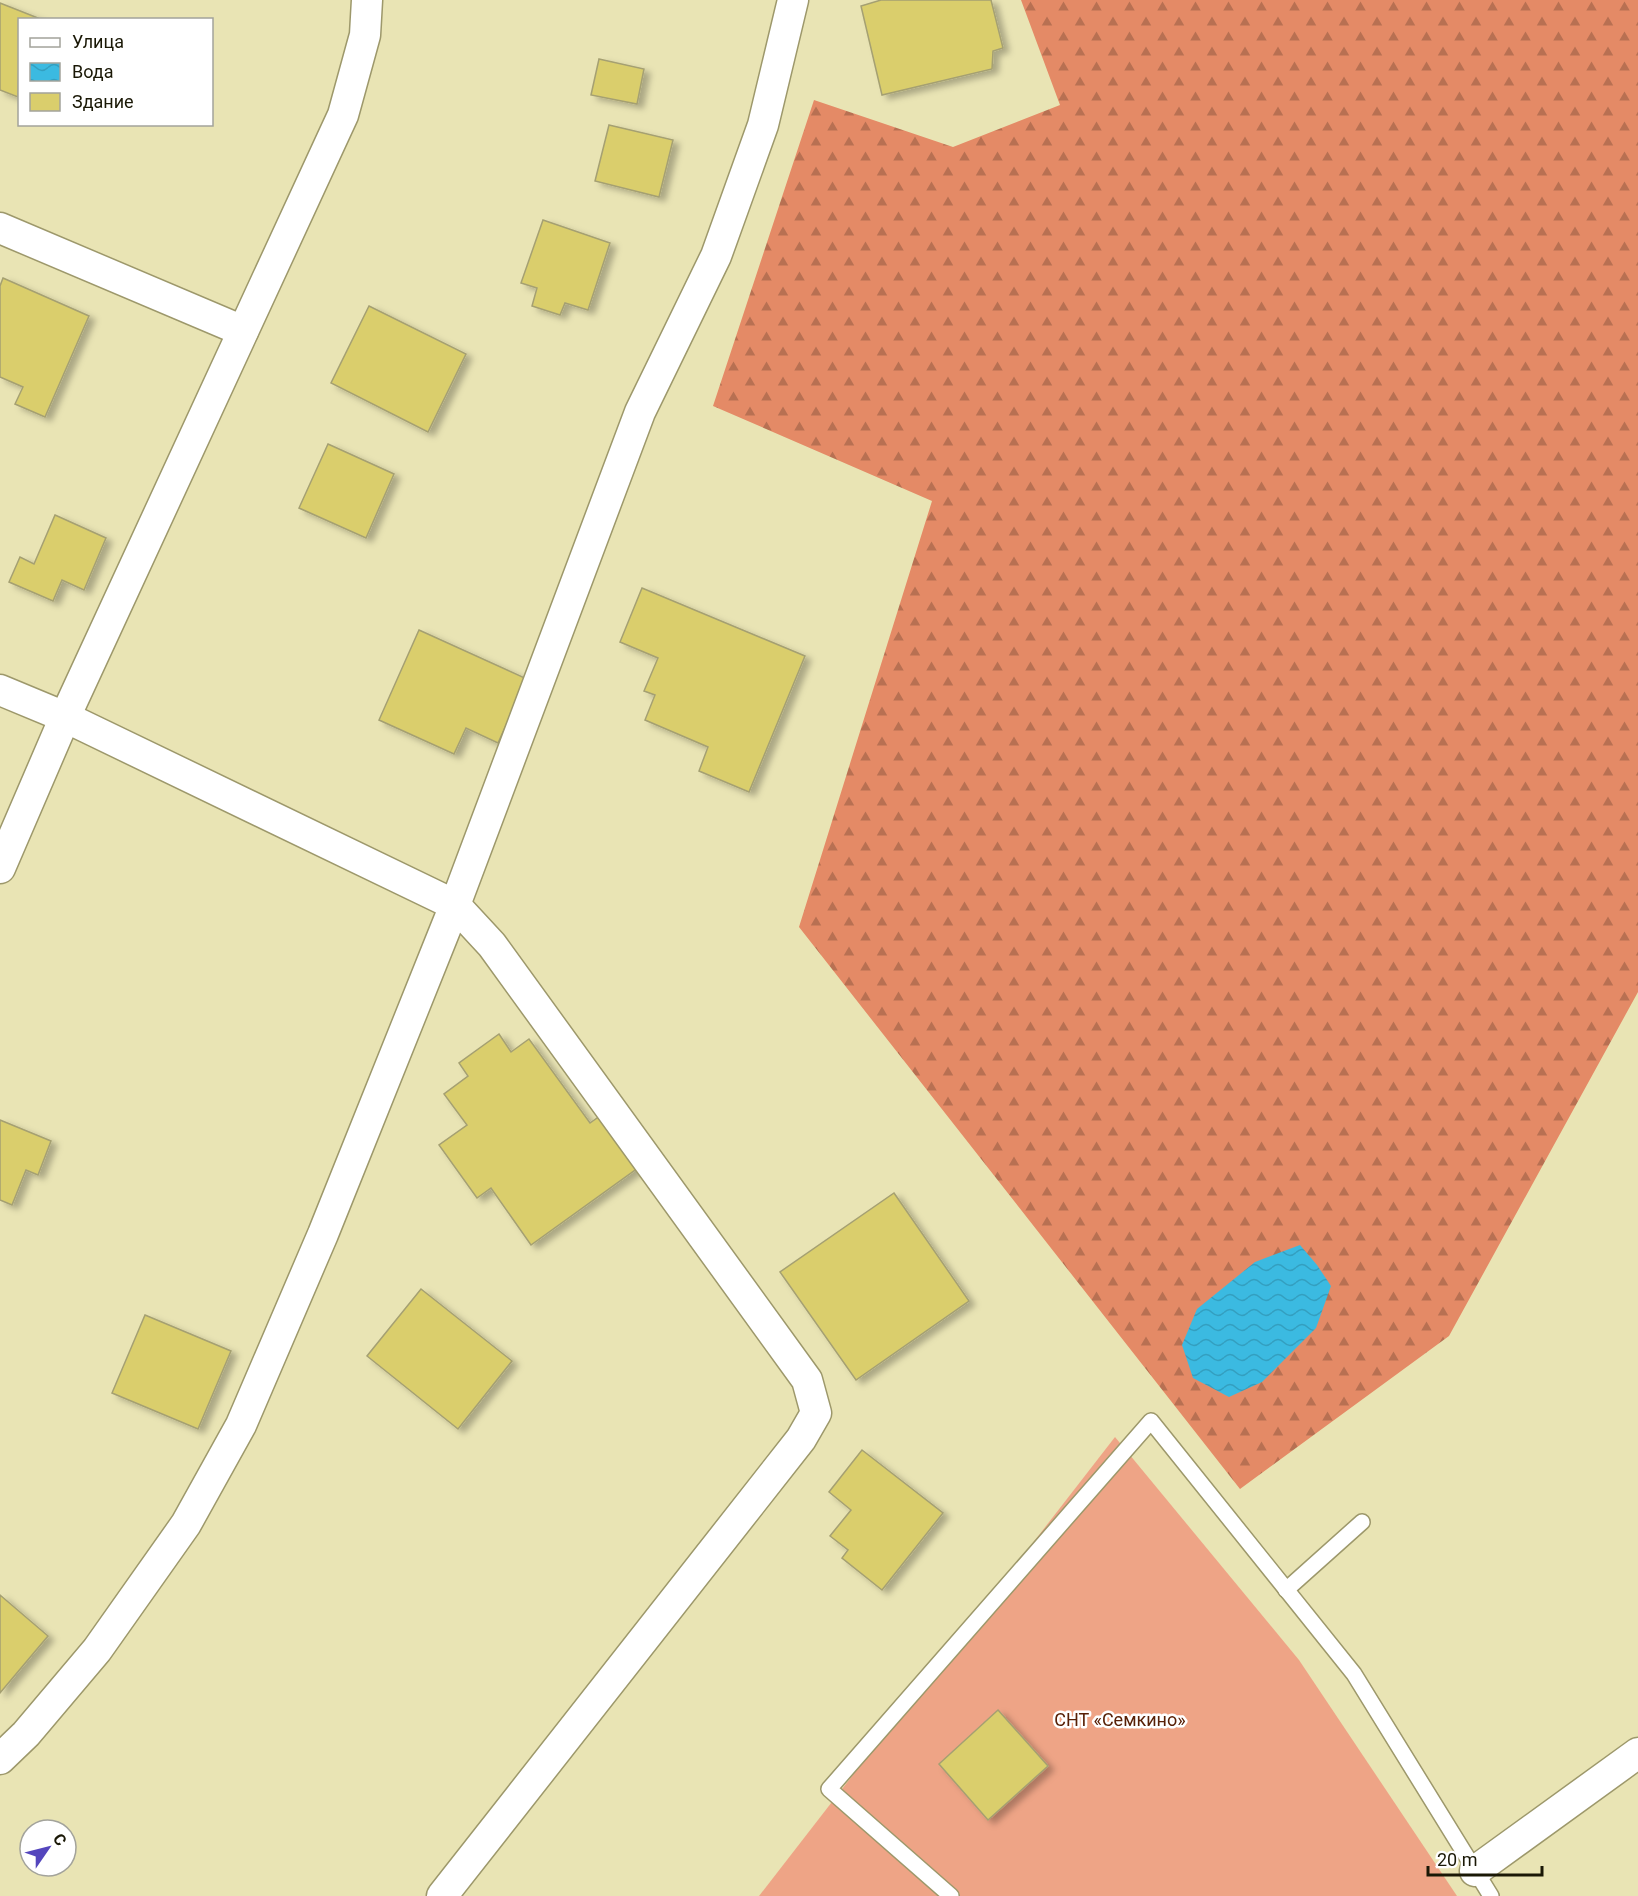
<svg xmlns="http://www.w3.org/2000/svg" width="1638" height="1896" viewBox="0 0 1638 1896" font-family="Roboto,sans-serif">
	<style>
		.forest { fill: url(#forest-firs) }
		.garden { fill: #eea486 }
		.water { fill: url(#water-waves) }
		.building { fill: #dace6c; stroke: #a5a072; stroke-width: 1.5; filter: url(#shadow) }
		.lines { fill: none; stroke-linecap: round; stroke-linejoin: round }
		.service-casing { stroke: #9d986b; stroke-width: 18 }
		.minor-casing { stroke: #9d986b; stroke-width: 33 }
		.service { stroke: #fff; stroke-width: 15 }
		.minor { stroke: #fff; stroke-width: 30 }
		.labels { text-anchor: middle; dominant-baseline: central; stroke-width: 5; stroke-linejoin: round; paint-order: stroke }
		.park-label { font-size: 18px; fill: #582006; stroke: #fff }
	</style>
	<defs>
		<pattern id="forest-firs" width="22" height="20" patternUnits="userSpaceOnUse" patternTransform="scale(1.5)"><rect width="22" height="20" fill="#e48a66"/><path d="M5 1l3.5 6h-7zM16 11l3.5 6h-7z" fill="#b87052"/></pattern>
		<pattern id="water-waves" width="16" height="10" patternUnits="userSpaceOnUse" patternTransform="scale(1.5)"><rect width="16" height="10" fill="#3bbae1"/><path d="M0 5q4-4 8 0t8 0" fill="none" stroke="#339fc0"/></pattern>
		<filter id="shadow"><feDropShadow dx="6" dy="4" stdDeviation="3" flood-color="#0004"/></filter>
	</defs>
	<rect width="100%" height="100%" fill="#e9e4b4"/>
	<path class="forest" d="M1021 0H1638V992L1449 1336 1240 1489 799 927 932 501 713 406 814 100 953 147 1060 105Z"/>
	<path class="garden" d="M1115 1437 1299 1660 1457 1896H759Z"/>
	<path class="water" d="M1300 1245 1317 1265 1331 1286 1316 1328 1262 1382 1229 1397 1193 1378 1182 1345 1197 1309 1255 1262Z"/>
	<g class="building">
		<path d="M991 0 1003 48 993 51 992 69 882 95 861 6 881 0Z"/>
		<path d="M0 3 43 20H20L18 97 0 90Z"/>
		<path d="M599 59 644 69 637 104 591 95Z"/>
		<path d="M609 125 673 140 659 197 595 181Z"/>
		<path d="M543 220 610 243 588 310 565 303 560 315 532 306 537 288 521 283Z"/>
		<path d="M3 278 89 316 45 417 15 404 23 387 0 377V286Z"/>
		<path d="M369 306 466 354 428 432 331 383Z"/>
		<path d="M328 444 394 474 366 538 299 508Z"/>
		<path d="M55 515 106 538 84 590 62 580 53 601 9 582 20 557 34 564Z"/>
		<path d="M642 588 805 656 749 792 699 771 708 747 645 720 655 695 644 691 658 658 620 642Z"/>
		<path d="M419 630 527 679 498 743 466 728 454 754 379 720Z"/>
		<path d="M499 1034 511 1052 529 1039 590 1123 604 1113 642 1165 531 1245 491 1188 477 1198 439 1145 467 1125 444 1094 468 1076 459 1063Z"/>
		<path d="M0 1120 51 1141 38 1175 26 1170 12 1205 0 1200Z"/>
		<path d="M894 1193 969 1301 856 1380 780 1272Z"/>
		<path d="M421 1289 512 1361 458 1429 367 1356Z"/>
		<path d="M145 1315 231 1351 198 1429 112 1393Z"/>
		<path d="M862 1450 943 1513 882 1590 842 1558 848 1550 830 1536 851 1510 829 1492Z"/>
		<path d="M0 1595 48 1636 0 1693Z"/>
		<path d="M998 1710 1048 1766 988 1820 939 1764Z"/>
	</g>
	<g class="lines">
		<defs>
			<g id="service">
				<path d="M1286 1590 1362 1522"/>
				<path d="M951 1896 829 1789 1151 1421 1354 1674 1491 1896"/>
			</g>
			<g id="minor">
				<path d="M0 228 243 331"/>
				<path d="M0 690 65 717 455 905 492 945 807 1380 816 1413 801 1439 442 1896"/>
				<path d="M0 868 65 717 343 115 365 35 367 0"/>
				<path d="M0 1759 26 1734 97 1650 186 1524 241 1425 323 1234 455 905 640 412 716 256 763 125 793 0"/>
				<path d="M1475 1871 1638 1753"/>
			</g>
		</defs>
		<use href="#service" class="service-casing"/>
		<use href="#minor" class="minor-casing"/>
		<use href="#service" class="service"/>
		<use href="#minor" class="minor"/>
	</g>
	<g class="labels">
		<g class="park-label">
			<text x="1120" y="1719">СНТ «Семкино»</text>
		</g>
	</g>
	<rect x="18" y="18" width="195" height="108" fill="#ffffff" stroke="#a3a39b" stroke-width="1.5"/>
	<rect x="30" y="38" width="30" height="9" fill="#ffffff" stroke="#a3a39b" stroke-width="1.5"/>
	<text x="72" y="48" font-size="18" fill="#1a1806">Улица</text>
	<rect x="30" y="63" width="30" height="18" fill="url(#water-waves)" stroke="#a3a39b" stroke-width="1.5"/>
	<text x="72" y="78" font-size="18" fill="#1a1806">Вода</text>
	<rect x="30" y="93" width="30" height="18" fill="#dace6c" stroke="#a3a39b" stroke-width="1.5"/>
	<text x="72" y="108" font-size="18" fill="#1a1806">Здание</text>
	<g transform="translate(48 1848) rotate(55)"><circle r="28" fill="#ffffff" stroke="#a3a39b" stroke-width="1.5"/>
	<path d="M0-4.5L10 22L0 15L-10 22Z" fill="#5446bd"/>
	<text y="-9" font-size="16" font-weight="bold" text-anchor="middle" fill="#1a1806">С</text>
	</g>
	<path d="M1428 1866v9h114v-9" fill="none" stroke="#1a1806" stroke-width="3"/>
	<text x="1437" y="1866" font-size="18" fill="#1a1806" stroke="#ffffff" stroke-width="4.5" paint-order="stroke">20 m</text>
</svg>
